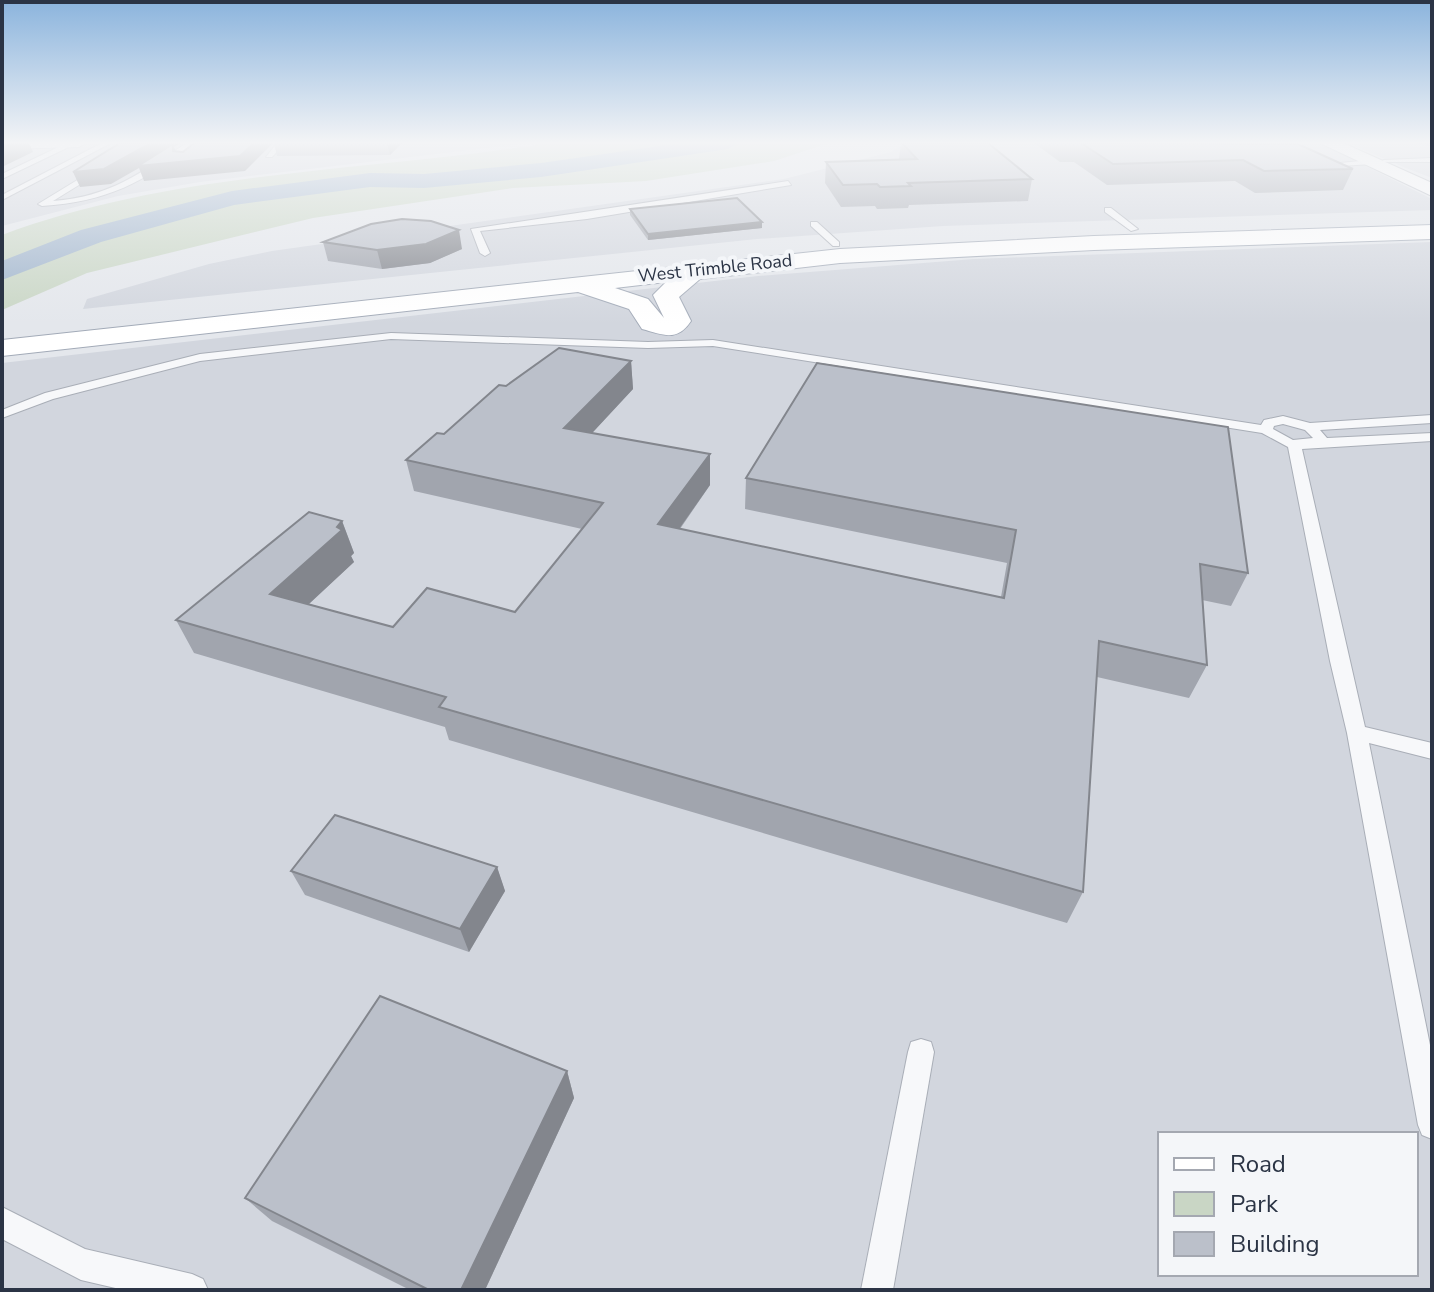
<svg xmlns="http://www.w3.org/2000/svg" width="1434" height="1292" viewBox="0 0 1434 1292" font-family="'Nunito Sans',sans-serif">
	<style>
		.built { fill: #d2d6de; fill-rule: evenodd }
		.green { fill: #c9d6c5 }
		.lines { fill: none; stroke-linecap: round; stroke-linejoin: round }
		.river { fill: #9fb4cc; fill-rule: evenodd }
		.service-casing { stroke: #a9aeb7; stroke-width: 2 }
		.minor-casing { stroke: #a9aeb7; stroke-width: 2 }
		.secondary-casing { stroke: #a9aeb7; stroke-width: 2 }
		.primary-casing { stroke: #a3abb8; stroke-width: 2 }
		.service { fill: #f7f8fa; fill-rule: evenodd }
		.minor { fill: #f7f8fa; fill-rule: evenodd }
		.secondary { fill: #fff; fill-rule: evenodd }
		.primary { fill: #fff; fill-rule: evenodd }
		.wall { fill: #a1a5ae }
		.shaded-wall { fill: #83868d }
		.building { fill: #bbc0ca; stroke: #83868d; stroke-width: 2 }
		.labels { text-anchor: middle; dominant-baseline: central; stroke-width: 8; stroke-linejoin: round; paint-order: stroke }
		.far-street-label { font-size: 18px; fill: #2b3445; stroke: #f4f6f9 }
	</style>
	<rect width="100%" height="100%" fill="#e4e7ec"/>
	<g class="built">
		<path d="M2 143H528L200 182 118 196 2 226Z"/>
		<path d="M906 143H1319L1432 199V210L943 226 757 239 83 309 87 299 209 264 272 251 784 179 891 152Z"/>
		<path d="M1348 143H1432V178L1406 168Z"/>
		<path d="M1432 242V1290H2V363L758 276 974 259ZM1160 1134H1416V1274H1160Z"/>
	</g>
	<path class="green" d="M549 143H829L774 161 646 181 513 188 313 218 87 273 2 310V235C177 170 367 172 549 143Z"/>
	<g class="lines">
		<path class="river" d="M681 143H738L728 149 541 177 424 188 370 187 234 205 101 242 2 280V261L81 230 232 191 370 173 424 174 541 163Z"/>
		<defs>
			<g id="service">
				<path d="M67 143 75 144 2 179V174Z"/>
				<path d="M102 143H111L2 200V195Z"/>
				<path d="M187 143H195C144 182 107 202 42 206L38 204 97 168 100 172 53 201C110 197 140 173 187 143Z"/>
				<path d="M277 143H285L272 157H266Z"/>
				<path d="M1432 158V162H1380L1384 160Z"/>
				<path d="M1370 160 1373 164 1324 167 1320 165Z"/>
				<path d="M788 181 791 185 587 219 480 231 490 253 485 256 480 253 471 229Z"/>
				<path d="M1105 208H1111L1138 229 1131 231 1105 212Z"/>
				<path d="M811 222H817L839 242V246H833L811 226Z"/>
				<path d="M391 333 648 342 713 340 1261 425 1264 420 1283 416 1310 423 1432 415V423L1320 430 1327 438 1432 433V441L1302 449 1365 727 1432 743V759L1369 743 1432 1055V1139L1422 1135 1418 1125 1347 733 1330 661 1288 447 1262 433 713 346 648 348 391 339 200 361 53 399 2 418V410L45 393 200 354ZM1283 424 1305 430 1313 438 1293 440 1273 429 1274 426Z"/>
				<path d="M921 1039 931 1042 934 1052 893 1290H861L908 1052 911 1042Z"/>
				<path d="M2 1207 85 1249 192 1274 203 1279 208 1290H124L81 1280 2 1239Z"/>
			</g>
			<path id="minor" d="M2 143H86L79 147 2 149Z"/>
			<path id="secondary" d="M1320 143H1343L1432 183V196Z"/>
			<path id="primary" d="M1432 225V239L1094 250 840 263 700 279 679 297 691 321C677 342 664 335 642 329L629 309 578 292 2 356V340L840 249 1094 236ZM666 282 653 295 664 318 648 299 615 288Z"/>
		</defs>
		<use href="#service" class="service-casing"/>
		<use href="#minor" class="minor-casing"/>
		<use href="#secondary" class="secondary-casing"/>
		<use href="#primary" class="primary-casing"/>
		<use href="#service" class="service"/>
		<use href="#minor" class="minor"/>
		<use href="#secondary" class="secondary"/>
		<use href="#primary" class="primary"/>
	</g>
	<g class="wall">
		<path d="M274 143H402L390 155 277 156Z"/>
		<path d="M901 143 1032 179 1028 201 909 205 908 208 877 209 875 206 841 207 825 183 826 162 899 159Z"/>
		<path d="M1034 143H1269L1353 169 1343 190 1255 193 1235 181 1107 185 1074 162H1060Z"/>
		<path d="M1413 143H1432V146Z"/>
		<path d="M630 209 762 228 648 240 630 215Z"/>
		<path d="M323 242 462 249 430 263 382 269 328 261Z"/>
		<path d="M631 361 633 389 592 433 710 454V485L680 529 1001 597 1007 563 745 509 746 478 1248 573 1231 606 1202 600 1207 665 1189 698 1097 677 1083 892 1067 923 449 740 445 727 194 653 176 620 342 521 354 553 351 556 354 562 309 604 393 627 515 612 582 529 414 491 406 460 444 434 506 386Z"/>
		<path d="M497 867 505 891 469 952 305 895 291 871Z"/>
		<path d="M567 1071 574 1098 485 1290H410L272 1221 245 1198Z"/>
	</g>
	<g class="shaded-wall">
		<path d="M5 143H29L33 152 2 167V145Z"/>
		<path d="M151 143H181L174 147 179 159 254 143H273L245 171 144 181 139 168 111 184 80 187 73 172Z"/>
		<path d="M387 143H402L390 155Z"/>
		<path d="M762 222V228L648 240V234Z"/>
		<path d="M459 230 462 249 430 263 382 269 377 250Z"/>
		<path d="M631 361 633 389 568 459 564 428Z"/>
		<path d="M710 454V485L660 556 658 524Z"/>
		<path d="M342 521 354 553 351 556 354 562 284 627 270 594Z"/>
		<path d="M497 867 505 891 469 952 460 929Z"/>
		<path d="M567 1071 574 1098 485 1290H461Z"/>
	</g>
	<g class="building">
		<path d="M120 143H151L104 169 73 172Z"/>
		<path d="M194 143H254L240 156 138 166 173 144V151L183 152Z"/>
		<path d="M902 143H988L1032 179 908 183 911 186 880 187 877 184 843 185 826 162 917 159Z"/>
		<path d="M1081 143 1298 144 1353 169 1264 171 1243 160 1113 164Z"/>
		<path d="M737 198 762 222 648 234 630 209Z"/>
		<path d="M402 219 431 221 459 230 426 244 377 250 323 242 371 224Z"/>
		<path d="M559 348 631 361 564 428 710 454 658 524 1004 598 1016 530 746 478 817 363 1228 427 1248 573 1200 564 1207 665 1099 641 1083 892 439 707 446 697 176 620 309 512 342 521 337 527 342 530 270 594 393 627 427 588 515 612 603 503 406 460 437 433 444 434 499 385 506 386Z"/>
		<path d="M335 815 497 867 460 929 291 871Z"/>
		<path d="M380 996 567 1071 461 1290H429L245 1198Z"/>
	</g>
	<linearGradient id="sky" x2="0" y2="1"><stop stop-color="#8bb4dd"/><stop offset="0.44" stop-color="#f3f4f6"/><stop offset="1" stop-color="#f3f4f6" stop-opacity="0"/></linearGradient>
	<rect width="1434" height="324" fill="url(#sky)"/>
	<g class="labels">
		<g class="far-street-label">
			<text transform="translate(715 268) rotate(-6)">West Trimble Road</text>
		</g>
	</g>
	<rect width="1434" height="1292" fill="none" stroke="#2b3445" stroke-width="8"/>
	<rect x="1158" y="1132" width="260" height="144" fill="#f4f6f9" stroke="#a4a8b1" stroke-width="2"/>
	<rect x="1174" y="1158" width="40" height="12" fill="#ffffff" stroke="#a4a8b1" stroke-width="2"/>
	<text x="1230" y="1172" font-size="24" fill="#2b3445">Road</text>
	<rect x="1174" y="1192" width="40" height="24" fill="#c9d6c5" stroke="#a4a8b1" stroke-width="2"/>
	<text x="1230" y="1212" font-size="24" fill="#2b3445">Park</text>
	<rect x="1174" y="1232" width="40" height="24" fill="#bbc0ca" stroke="#a4a8b1" stroke-width="2"/>
	<text x="1230" y="1252" font-size="24" fill="#2b3445">Building</text>
</svg>
